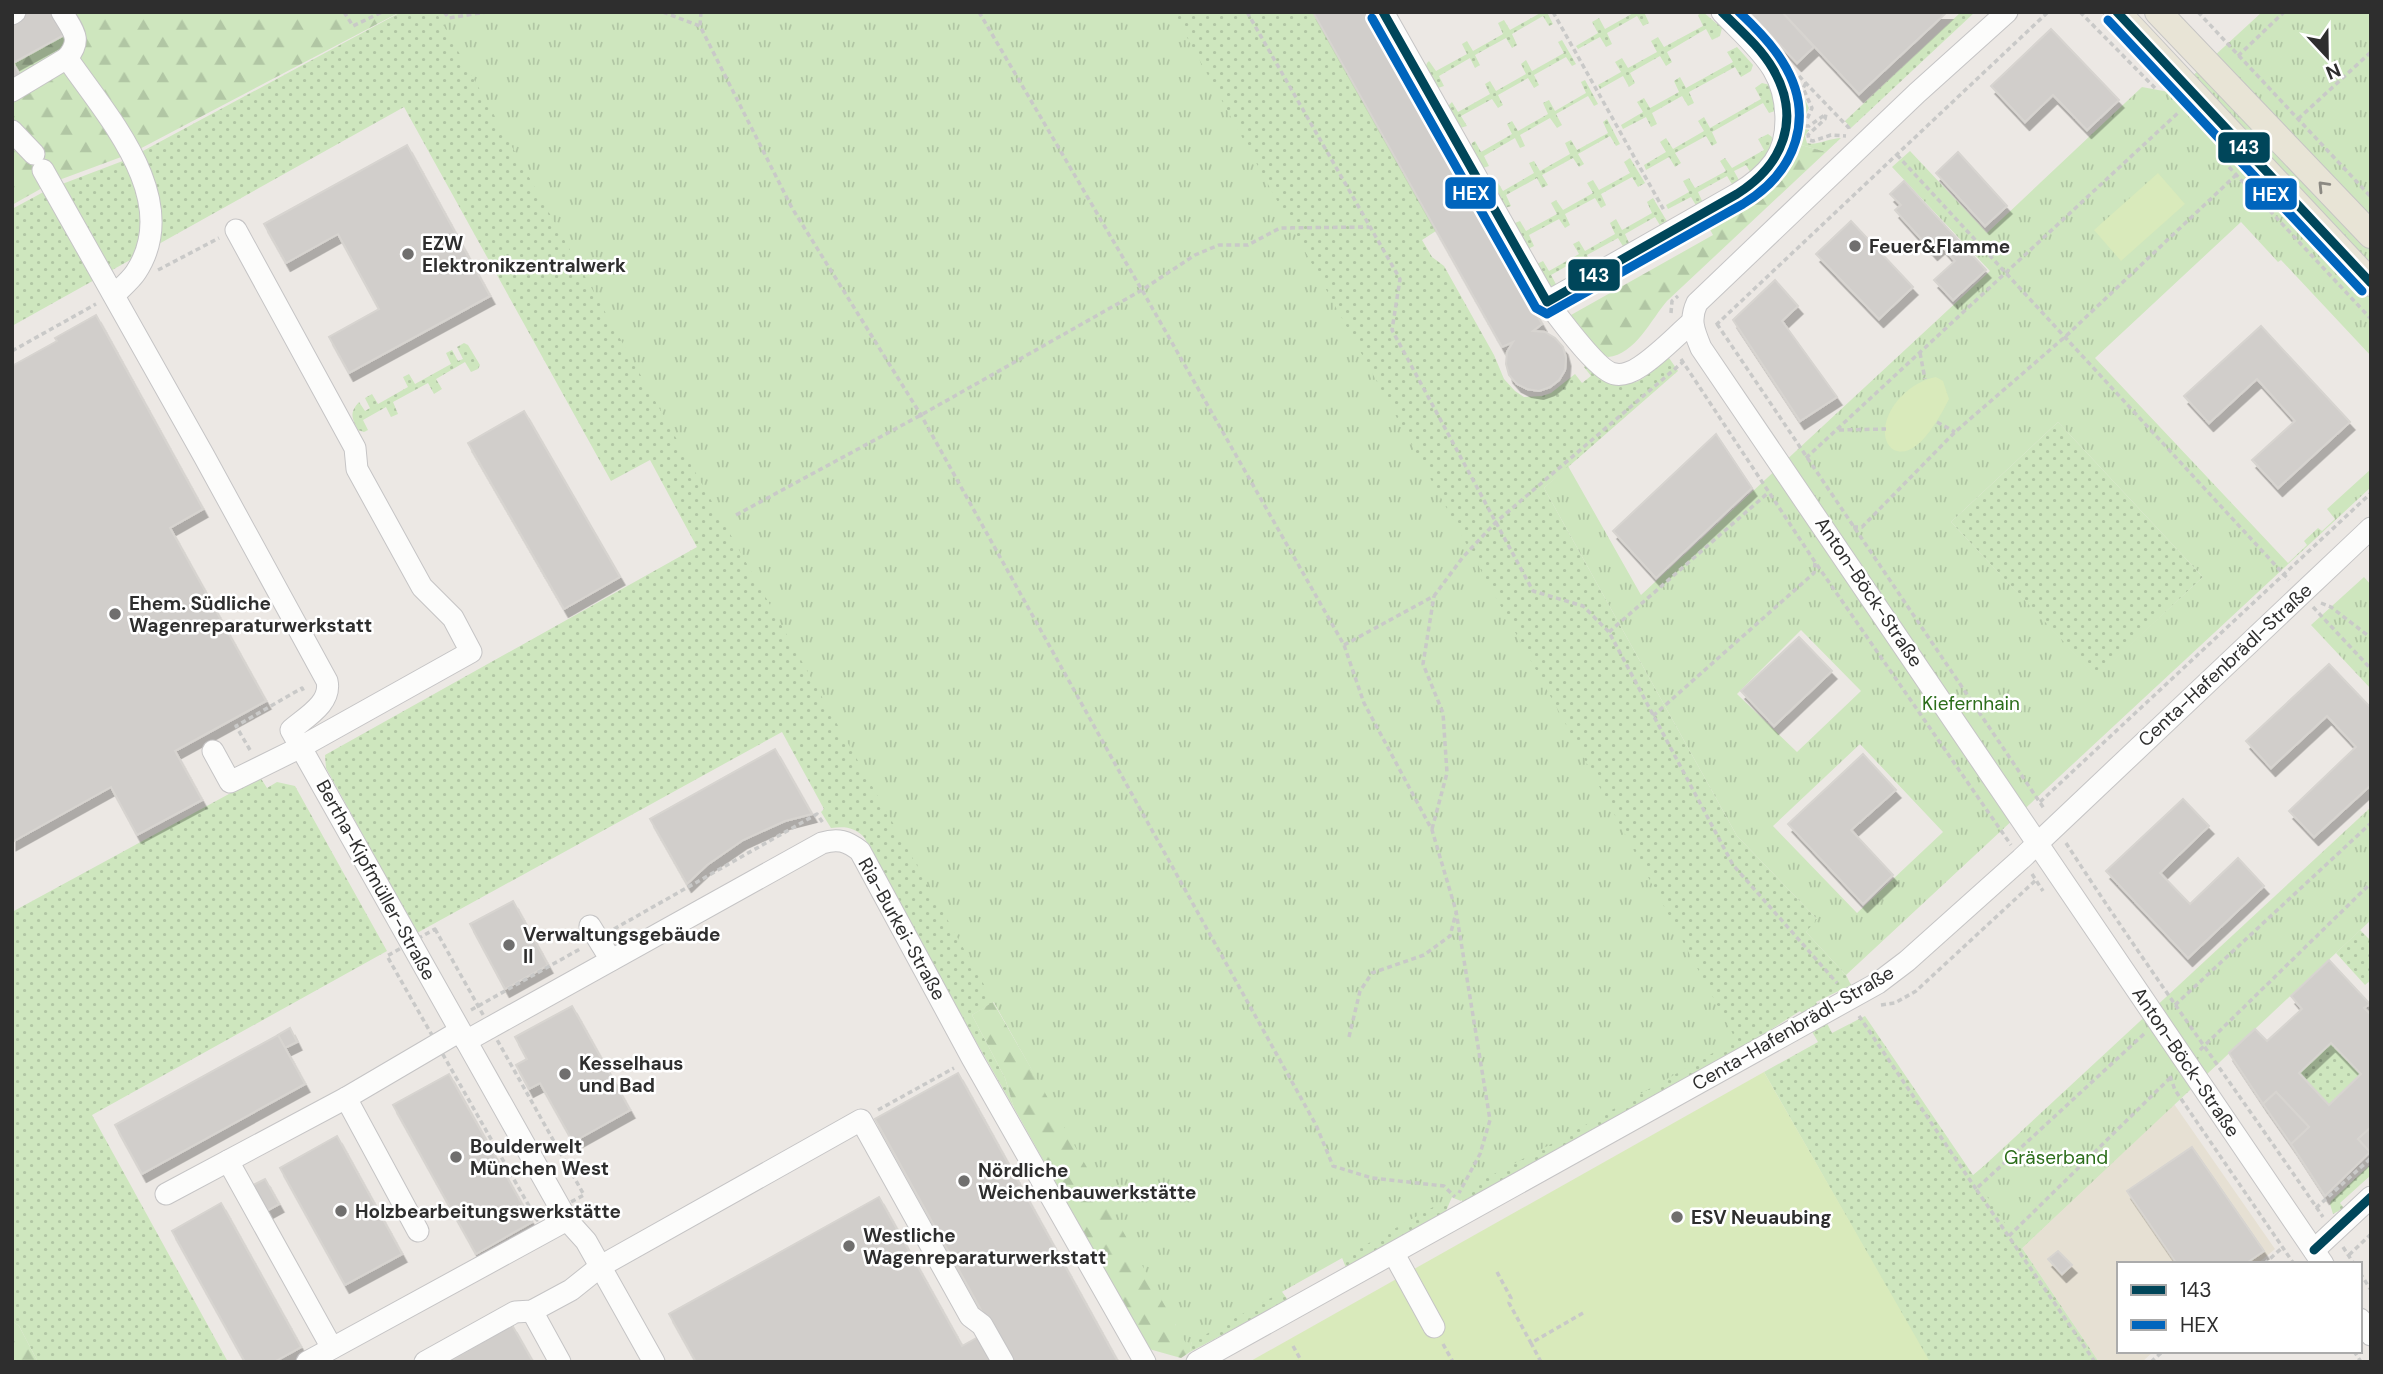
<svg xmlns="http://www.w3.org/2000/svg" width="2383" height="1374" viewBox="0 0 2383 1374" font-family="'DM Sans',sans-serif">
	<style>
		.education { fill: #e6e0d3 }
		.grass { fill: url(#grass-dots) }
		.forest { fill: url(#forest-firs) }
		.park { fill: url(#park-tufts); fill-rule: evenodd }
		.pitch { fill: #d9eabb }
		.building { fill: #d1cecb; stroke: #d7d4d0; stroke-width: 2; fill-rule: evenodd; filter: url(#shadow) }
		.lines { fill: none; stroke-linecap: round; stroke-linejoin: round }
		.minor-casing { stroke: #c5c4c5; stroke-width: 23 }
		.major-casing { stroke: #c6c5c4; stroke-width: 28 }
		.path { stroke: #c9c9c8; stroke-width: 3.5; stroke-dasharray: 5 3.5; stroke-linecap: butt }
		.minor { stroke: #fcfcfb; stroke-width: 21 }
		.major { stroke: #e8e4d6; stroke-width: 26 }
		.bus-1-casing { stroke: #fff; stroke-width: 14 }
		.bus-2-casing { stroke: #fff; stroke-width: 14 }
		.bus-1 { stroke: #00465a; stroke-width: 9 }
		.bus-2 { stroke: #0065bd; stroke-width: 9 }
		.oneway { stroke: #8b8982 }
		.poi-dot { fill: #706f6e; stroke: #fff; stroke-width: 2.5 }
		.labels { text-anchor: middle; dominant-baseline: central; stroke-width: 5; stroke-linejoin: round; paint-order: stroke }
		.poi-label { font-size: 19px; font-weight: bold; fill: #2e2e2e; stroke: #fff; text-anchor: start }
		.street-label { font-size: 19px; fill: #2e2e2e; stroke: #fff }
		.park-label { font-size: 19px; fill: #2c6e1b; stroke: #fff }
		.line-badge { stroke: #fff; stroke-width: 2.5 }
		.badge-label { font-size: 19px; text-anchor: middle; font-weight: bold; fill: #fff }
	</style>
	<defs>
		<pattern id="grass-dots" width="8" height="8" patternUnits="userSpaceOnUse" patternTransform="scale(1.75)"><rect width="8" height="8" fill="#cee6be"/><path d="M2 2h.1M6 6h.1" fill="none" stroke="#b1c6a4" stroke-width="1.8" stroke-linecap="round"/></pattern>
		<pattern id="forest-firs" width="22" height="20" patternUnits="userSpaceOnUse" patternTransform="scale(1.75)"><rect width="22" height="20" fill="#cee6be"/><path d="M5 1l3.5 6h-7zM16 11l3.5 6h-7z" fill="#b1c6a4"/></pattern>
		<pattern id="park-tufts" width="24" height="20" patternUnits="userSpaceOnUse" patternTransform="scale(1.75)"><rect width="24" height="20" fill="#cee6be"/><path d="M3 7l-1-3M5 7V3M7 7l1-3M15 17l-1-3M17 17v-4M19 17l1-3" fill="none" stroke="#b1c6a4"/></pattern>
		<filter id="shadow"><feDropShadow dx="4.5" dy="8" stdDeviation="0" flood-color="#0004"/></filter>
	</defs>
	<rect width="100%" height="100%" fill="#ece8e4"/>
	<path class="education" d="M2174 1104 2275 1249 2257 1264H2119V1351H2154L2142 1362H2099L2022 1248Z"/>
	<g class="grass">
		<path d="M401 12H1313L1436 231 1422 240 1432 257 1444 266 1494 355 1504 379 1515 391 1524 397 1542 396 1551 393 1575 374 1582 383 1591 376 1584 367 1586 365C1599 383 1628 391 1646 376 1654 370 1660 362 1667 355L1678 371 1544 488 1737 836 1818 920 1806 932 1846 975 1851 985 1816 1002 1832 1033 1865 1016 1973 1175 1984 1166 2117 1158 2022 1248 2099 1362H1929L1764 1072 1818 1042 1800 1011 1748 1044 1462 1202V1195L1455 1190 1446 1211 1346 1268 1341 1255 1280 1289 1288 1300 1190 1352 1192 1338 1175 1326 1188 1294 1031 1068 994 1002 972 1015 1005 1078 1014 1108 937 973 864 837C854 827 845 826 831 828L821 812 824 809 782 732 417 933 326 768 325 755 697 547 650 460 611 481 404 107 12 326V209L49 189 128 159Z"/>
		<path d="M1366 12H1372L1470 189 1467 191Z"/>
		<path d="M1542 12H1547L1553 24 1549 26 1543 16 1512 34 1517 45 1512 48 1506 38 1475 55 1480 65 1475 68 1470 58 1439 76 1444 86 1438 88 1426 66 1427 63 1429 61 1436 71 1467 54 1462 44 1467 41 1473 51 1503 34 1498 23 1504 20 1510 30Z"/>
		<path d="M1635 12H1644L1649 23 1643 26 1637 16 1607 33 1612 44 1606 47 1600 37 1578 49 1576 46 1598 33 1592 22 1599 18 1605 29Z"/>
		<path d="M1703 12 1722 28 1720 36 1712 40 1706 29 1667 52 1672 62 1666 66 1660 56 1630 73 1635 83 1629 87 1623 76 1600 89 1598 85 1621 72 1615 62 1622 58 1628 68 1657 52 1651 41 1658 37 1664 47 1703 26 1698 15Z"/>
		<path d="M1961 12H1975L1851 128 1845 121Z"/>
		<path d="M1562 40 1576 64 1572 66 1566 57 1534 75 1539 85 1534 88 1528 78 1498 95 1503 105 1498 108 1492 99 1461 116 1467 126 1460 128 1448 106 1452 102 1458 112 1490 94 1485 84 1490 81 1496 91 1526 74 1521 64 1526 60 1532 71 1564 53 1558 42Z"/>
		<path d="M1737 47 1753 65 1751 71 1741 77 1735 67 1689 92 1694 103 1688 106 1682 96 1652 113 1657 124 1651 127 1646 117 1623 129 1621 125 1643 112 1637 102 1644 98 1650 108 1679 92 1674 81 1680 77 1686 88 1733 62 1727 52Z"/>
		<path d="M1785 68 1800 84V89L1809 108 1801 124 1802 128 1809 130 1805 136 1807 143C1816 146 1830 138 1841 138L1826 152 1794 143 1797 108Z"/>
		<path d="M1585 80 1598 104 1594 106 1588 96 1556 114 1562 125 1557 128 1550 118 1520 135 1525 146 1520 148 1515 138 1484 156 1489 166 1483 168 1471 146 1472 143 1475 141 1481 152 1512 134 1507 124 1512 121 1518 131 1548 114 1543 103 1549 100 1555 111 1586 93 1581 82Z"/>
		<path d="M1762 83 1770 85 1777 105 1775 111 1769 113 1763 103 1712 132 1717 143 1712 146 1706 136 1675 153 1681 163 1675 167 1669 157 1646 170 1644 165 1666 152 1660 142 1666 138 1673 149 1704 131 1698 121 1704 117 1710 128 1761 99 1755 88Z"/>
		<path d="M1607 119 1620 144 1616 146 1610 136 1578 154 1584 164 1579 167 1573 158 1542 175 1548 185 1542 188 1537 178 1506 195 1511 206 1505 208 1493 185 1497 181 1503 191 1534 173 1529 163 1534 161 1540 171 1570 154 1565 143 1571 140 1577 150 1608 133 1603 122Z"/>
		<path d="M1768 134 1772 137C1774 151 1760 164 1752 175L1746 165 1734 171 1740 182 1733 186 1727 176 1698 192 1703 203 1697 207 1691 197 1668 209 1666 205 1689 192 1683 181 1689 178 1695 188 1726 171 1720 161 1725 158 1732 168 1764 150 1758 139Z"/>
		<path d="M1630 158 1645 183 1638 187 1632 177 1601 194 1606 205 1601 208 1595 198 1565 214 1570 225 1565 228 1559 219 1529 235 1534 246 1528 249 1515 223 1520 221 1526 231 1557 214 1551 203 1556 200 1563 210 1593 193 1587 183 1593 180 1599 190 1630 173 1624 162Z"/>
		<path d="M1653 198 1668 223 1661 227 1655 217 1625 234 1630 245 1624 248 1618 238 1587 255 1593 266 1587 268 1581 258 1551 275 1557 286 1551 289 1537 264 1543 261 1549 271 1579 254 1573 244 1579 241 1585 251 1615 234 1610 223 1616 219 1622 230 1652 213 1647 202Z"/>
		<path d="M464 343 468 345 480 365 478 369 471 372 465 362 436 379 442 389 434 394 428 383 393 402 398 414 391 417 386 407 363 420 368 430 364 432 358 430C352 418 349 413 359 402L365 411 370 408 365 398 372 394 378 404 408 387 403 377 409 374 415 384 451 364 446 353 452 350 458 361 463 359 457 347Z"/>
		<path d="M2058 422 2203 577 2096 677 1951 522Z"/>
		<path d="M260 777 267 788 277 782 295 786 387 951 92 1115 228 1362H38L19 1326 12 1321V912Z"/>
		<path d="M2360 930 2371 941V980L2365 985 2336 953Z"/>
		<path d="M2331 1043 2361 1074 2329 1105 2299 1073Z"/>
		<path d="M2371 1164V1175L2340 1203 2344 1208 2333 1214 2330 1204 2331 1201Z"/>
	</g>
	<g class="forest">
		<path d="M12 12H400L132 153 51 183 12 205Z"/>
		<path d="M1794 143 1826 152 1667 301C1652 318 1635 355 1608 357L1600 352 1571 315 1713 235 1707 224C1747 202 1778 189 1794 143Z"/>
		<path d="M993 1002 1031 1068 1188 1294 1175 1325 1192 1338 1190 1352 1181 1358 1149 1349 1014 1108 1005 1078 972 1015Z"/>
		<path d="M12 1321 19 1326 38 1362H12Z"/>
	</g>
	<g class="park">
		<path d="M436 12H1173L1558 710 1736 1040 1555 1142 1471 1186 1461 1201 1451 1197 1187 1345Z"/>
		<path d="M2262 12H2371V356L2281 260 2278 262 2241 222 2095 358 2288 563 2307 545 2304 541 2318 528 2322 531 2335 519 2327 509 2371 469V487L1846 975 1806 932 1817 919 1737 836 1544 488 1568 466 1641 595 1990 271 1892 167 1910 151 1987 233 2142 87 2174 93ZM2058 422 2203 577 2096 676 1951 522ZM1801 630 1861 691 1797 752 1737 694ZM1860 744 1943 832 1857 913 1773 826Z"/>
		<path d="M2364 577 2371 585V689L2311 625Z"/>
		<path d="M2371 807V920L2022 1248 1973 1176Z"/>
	</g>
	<g class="pitch">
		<path d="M2158 173 2185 204 2121 261 2094 230Z"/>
		<path d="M1936 377 1943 381 1949 399C1941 415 1919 457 1897 451 1890 450 1886 442 1885 435 1883 407 1912 381 1936 377Z"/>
		<path d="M1764 1072 1930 1362H1249Z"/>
	</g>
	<g class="building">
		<path d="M26 12H51L64 35 13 63 22 78 12 84V20Z"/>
		<path d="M1313 12H1366L1542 324 1533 331 1545 332 1555 338 1563 347 1566 358 1565 370 1559 380 1550 387 1539 391 1527 389 1517 384 1509 375 1506 364 1507 352 1513 342 1502 347Z"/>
		<path d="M1749 12H1782L1814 47 1797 63Z"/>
		<path d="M1782 12H1947L1859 94Z"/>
		<path d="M2051 29 2119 100 2087 130 2053 95 2025 122 1991 86Z"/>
		<path d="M407 145 490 296 349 373 329 337 379 309 338 234 286 263 264 224Z"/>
		<path d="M1958 152 2007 206 1985 226 1936 173Z"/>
		<path d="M1904 181 1986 270 1953 300 1934 280 1955 261 1941 245 1933 252 1895 210 1901 205 1890 194Z"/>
		<path d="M1851 221 1913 287 1879 319 1816 254Z"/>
		<path d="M1775 280 1798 306 1782 321 1837 397 1800 421 1733 320Z"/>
		<path d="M96 315 203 509 170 528 266 701 175 751 202 800 137 835 111 787 12 842V366L57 341 55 338Z"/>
		<path d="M2261 326 2350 422 2278 488 2252 460 2295 421 2257 379 2209 423 2184 396Z"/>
		<path d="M524 411 620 577 564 609 468 443Z"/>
		<path d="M1716 434 1752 488 1656 578 1613 531Z"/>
		<path d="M1799 637 1832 671 1774 726 1741 691Z"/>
		<path d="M2329 664 2371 708V785L2314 837 2289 811 2356 747 2327 716 2271 768 2246 741Z"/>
		<path d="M775 749 812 814 785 821 743 840 707 865 687 884 650 819Z"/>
		<path d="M1863 754 1896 790 1851 830 1893 875 1863 904 1788 824Z"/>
		<path d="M2183 799 2209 826 2160 873 2190 904 2238 858 2264 886 2188 958 2106 871Z"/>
		<path d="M513 901 548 965 505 989 470 924Z"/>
		<path d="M2329 960 2370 1004 2364 1008 2371 1015V1127L2358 1139 2370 1152 2325 1196 2291 1144 2309 1127 2276 1092 2263 1104 2229 1053 2255 1029 2267 1041 2302 1009 2291 996ZM2331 1043 2361 1074 2329 1105 2299 1073Z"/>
		<path d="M572 1006 630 1110 573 1142 540 1083 529 1089 516 1065 527 1059 515 1037Z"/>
		<path d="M290 1028 297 1042 285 1048 278 1035Z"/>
		<path d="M278 1035 305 1084 142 1174 115 1125Z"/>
		<path d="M958 1073 1118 1362H1010L875 1119Z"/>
		<path d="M449 1074 532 1222 476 1254 393 1105Z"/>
		<path d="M2276 1092 2309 1127 2291 1144 2263 1104Z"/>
		<path d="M2371 1127V1151L2370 1152 2358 1139Z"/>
		<path d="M337 1136 402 1254 345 1285 280 1168Z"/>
		<path d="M2192 1147 2264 1251 2245 1264H2177L2127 1191Z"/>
		<path d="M265 1179 279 1204 263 1213 249 1187Z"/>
		<path d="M879 1197 962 1346 980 1336 995 1362H696L669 1314Z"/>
		<path d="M221 1203 301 1347 274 1362H245L172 1231Z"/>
		<path d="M2058 1251 2072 1265 2062 1274 2048 1259Z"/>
		<path d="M512 1325 533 1362H448Z"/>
	</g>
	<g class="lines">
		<defs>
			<g id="minor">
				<path d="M62 12C73 31 83 39 67 58 106 115 184 199 136 272 131 280 121 288 114 295"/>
				<path d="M1383 12 1547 302C1558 316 1598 372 1615 374 1623 376 1634 371 1641 366 1659 354 1675 337 1691 323"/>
				<path d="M2007 12 1917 93 1697 303C1689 320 1694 331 1701 348L2323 1264"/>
				<path d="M12 14 15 12"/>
				<path d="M12 91 67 58"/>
				<path d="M12 131 34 154"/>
				<path d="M43 170 204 456 327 681C332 703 306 717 291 730L567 1220 586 1241 654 1362"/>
				<path d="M1547 302 1737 194C1752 185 1764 176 1774 162 1792 137 1788 94 1773 69 1760 48 1739 30 1722 12"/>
				<path d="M213 751 230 782 301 747 471 652 453 618 422 587 357 469 355 448 236 230"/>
				<path d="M590 926 611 960"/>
				<path d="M466 1041 822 843C838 838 847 841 860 851L972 1058 1145 1362"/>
				<path d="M346 1098 418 1231"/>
				<path d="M228 1161 332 1348"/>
				<path d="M166 1194 346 1098 460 1031"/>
				<path d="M2314 1250 2371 1197"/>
				<path d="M1394 1254 1434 1327"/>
				<path d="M532 1311 560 1362"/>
				<path d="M2360 1319 2371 1335"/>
				<path d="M307 1362 567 1220"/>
				<path d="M425 1362 515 1312 532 1311 571 1290 601 1266 861 1120 970 1316 982 1325 1003 1362"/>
				<path d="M1197 1362 1878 983 1907 961 2021 859 2371 528"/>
			</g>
			<g id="major">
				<path d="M2117 12 2371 283"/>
				<path d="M2158 12 2371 235"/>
			</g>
		</defs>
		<use href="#minor" class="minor-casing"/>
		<use href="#major" class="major-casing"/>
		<g class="path">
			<path d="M344 12 353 26 382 12"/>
			<path d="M444 12 449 18 486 12"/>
			<path d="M663 12 700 26"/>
			<path d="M701 12 700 26 792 208 921 415 1316 1125 1333 1166 1372 1178 1444 1186 1455 1197"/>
			<path d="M979 12 1142 290 1344 645 1364 703 1432 830 1456 911 1490 1120 1480 1154 1459 1193"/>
			<path d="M1247 12 1400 279 1392 330 1533 591 1583 606 1609 632 1733 865 1837 983"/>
			<path d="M1553 12 1665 212"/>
			<path d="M2080 12 2155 88"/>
			<path d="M2198 12 2371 197"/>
			<path d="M2238 56 2284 12"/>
			<path d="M1799 76 1849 128 1850 132"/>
			<path d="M1806 83 1803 88 1812 108 1807 119"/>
			<path d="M2298 119 2371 52"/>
			<path d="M1805 126H1809L1826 114 1825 119 1808 135 1809 140 1813 141 1831 135 1846 136"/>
			<path d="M1897 155 2289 580"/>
			<path d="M2229 167 2371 319"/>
			<path d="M158 270 219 238"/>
			<path d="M1671 313 1672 301 1678 296"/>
			<path d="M1717 324 2045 810"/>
			<path d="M1716 325 2048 12"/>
			<path d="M12 351 96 304"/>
			<path d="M1920 353 1925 379"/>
			<path d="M1681 359 1815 562 2011 845"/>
			<path d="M1937 422 1955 432"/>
			<path d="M1839 430 1886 429"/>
			<path d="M1806 458 2179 112"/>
			<path d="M736 515 921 415 1142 290 1195 255 1219 245H1248L1280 228 1369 227"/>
			<path d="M1853 527H1862L1955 432 2066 336 2236 175"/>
			<path d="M2321 603 2331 607 2371 638"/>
			<path d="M2313 607 2371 669"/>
			<path d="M1609 632 1769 492"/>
			<path d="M1344 645 1434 596 1463 557 1496 522 1683 362"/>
			<path d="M1653 716 1814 573 1815 563"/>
			<path d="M250 750 236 726 302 688 304 692"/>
			<path d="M2040 802 2371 493"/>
			<path d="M1432 829 1447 773 1443 713 1423 664 1434 596"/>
			<path d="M2066 843C2148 970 2238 1092 2323 1217"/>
			<path d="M2032 874 2043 891"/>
			<path d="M435 929 584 1195 537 1220 387 956Z"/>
			<path d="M614 929 817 814 823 823"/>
			<path d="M1881 1005 1895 1003 1916 991 2036 880"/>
			<path d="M2175 1005 2371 823"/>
			<path d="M471 1010 580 949"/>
			<path d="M1859 1016 1976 1189"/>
			<path d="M1349 1037 1360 991 1372 973 1424 955 1450 936 1456 913"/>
			<path d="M2200 1050 2371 883"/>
			<path d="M2170 1076 2175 1090 2294 1264"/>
			<path d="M878 1110 954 1068"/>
			<path d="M2316 1208 2371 1158"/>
			<path d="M2009 1236 2171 1077"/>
			<path d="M2343 1247 2354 1264"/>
			<path d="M2349 1255 2371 1234"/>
			<path d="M2264 1264 2283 1247"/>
			<path d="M1497 1272 1511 1298 1509 1303 1531 1343"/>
			<path d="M2360 1273 2371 1290"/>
			<path d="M1443 1344 1453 1362"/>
			<path d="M1293 1346 1302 1362"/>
			<path d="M2354 1351 2361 1362"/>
			<path d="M1541 1362 1531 1343 1583 1313"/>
			<path d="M2095 1362 1976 1189 2144 1034"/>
			<path d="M2151 1362 2163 1351"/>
		</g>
		<use href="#minor" class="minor"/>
		<use href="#major" class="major"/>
		<defs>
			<g id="bus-1">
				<path d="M1383 12 1547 302 1737 194C1783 165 1802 119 1773 69 1760 47 1740 30 1722 12"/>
				<path d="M2117 12 2371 283"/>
				<path d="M2314 1250 2371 1197"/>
			</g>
			<g id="bus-2">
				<path d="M1372 18 1536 308 1547 314 1743 204C1796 172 1817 116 1782 61 1771 43 1755 27 1739 12"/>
				<path d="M2108 20 2362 291"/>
			</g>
		</defs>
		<use href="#bus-1" class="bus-1-casing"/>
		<use href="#bus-2" class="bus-2-casing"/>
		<use href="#bus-1" class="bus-1"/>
		<use href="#bus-2" class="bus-2"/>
	</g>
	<defs><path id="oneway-chevron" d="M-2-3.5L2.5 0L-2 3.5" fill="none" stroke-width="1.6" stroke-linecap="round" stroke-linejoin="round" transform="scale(1.75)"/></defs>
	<use class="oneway" href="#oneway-chevron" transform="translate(2323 186) rotate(-134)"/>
	<g class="poi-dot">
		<circle cx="1855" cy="246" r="7"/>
		<circle cx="408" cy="254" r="7"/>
		<circle cx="115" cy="614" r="7"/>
		<circle cx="509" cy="945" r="7"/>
		<circle cx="565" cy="1074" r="7"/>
		<circle cx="456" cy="1157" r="7"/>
		<circle cx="964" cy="1181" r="7"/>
		<circle cx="341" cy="1211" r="7"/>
		<circle cx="1677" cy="1217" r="7"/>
		<circle cx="849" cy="1246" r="7"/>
	</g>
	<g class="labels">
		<g class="poi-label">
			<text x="422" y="243">EZW<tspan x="422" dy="22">Elektronikzentralwerk</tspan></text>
			<text x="1869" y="246">Feuer&amp;Flamme</text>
			<text x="129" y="603">Ehem. Südliche<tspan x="129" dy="22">Wagenreparaturwerkstatt</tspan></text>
			<text x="523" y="934">Verwaltungsgebäude<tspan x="523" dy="22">II</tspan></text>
			<text x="579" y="1063">Kesselhaus<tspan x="579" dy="22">und Bad</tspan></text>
			<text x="470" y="1146">Boulderwelt<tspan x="470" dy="22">München West</tspan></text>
			<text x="978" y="1170">Nördliche<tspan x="978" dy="22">Weichenbauwerkstätte</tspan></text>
			<text x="355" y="1211">Holzbearbeitungswerkstätte</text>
			<text x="1691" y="1217">ESV Neuaubing</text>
			<text x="863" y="1235">Westliche<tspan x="863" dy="22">Wagenreparaturwerkstatt</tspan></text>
		</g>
		<g class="street-label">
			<text transform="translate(1869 592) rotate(56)">Anton-Böck-Straße</text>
			<text transform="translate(2225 665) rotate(-43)">Centa-Hafenbrädl-Straße</text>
			<text transform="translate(376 880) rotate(61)">Bertha-Kipfmüller-Straße</text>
			<text transform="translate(902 929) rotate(61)">Ria-Burkei-Straße</text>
			<text transform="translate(1793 1028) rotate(-30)">Centa-Hafenbrädl-Straße</text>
			<text transform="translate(2186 1062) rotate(56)">Anton-Böck-Straße</text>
		</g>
		<g class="park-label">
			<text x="1971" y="703">Kiefernhain</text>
			<text x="2056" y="1157">Gräserband</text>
		</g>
	</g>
	<g class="line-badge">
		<rect x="2217" y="131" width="54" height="33" rx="7" fill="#00465a"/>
		<rect x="1444" y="176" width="53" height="34" rx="7" fill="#0065bd"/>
		<rect x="2244" y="177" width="54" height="34" rx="7" fill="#0065bd"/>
		<rect x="1567" y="258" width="54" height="34" rx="7" fill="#00465a"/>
	</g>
	<g class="badge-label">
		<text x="2244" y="154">143</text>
		<text x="1471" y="200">HEX</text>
		<text x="2271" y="201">HEX</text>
		<text x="1594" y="282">143</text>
	</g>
	<rect width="2383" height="1374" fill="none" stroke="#2e2e2e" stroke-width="28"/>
	<rect x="2117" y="1262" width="245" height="91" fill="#ffffff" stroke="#ababab" stroke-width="2"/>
	<rect x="2131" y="1285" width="35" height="10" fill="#00465a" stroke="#ababab" stroke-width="2"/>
	<text x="2180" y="1297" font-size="21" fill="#2e2e2e">143</text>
	<rect x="2131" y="1320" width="35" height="10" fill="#0065bd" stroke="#ababab" stroke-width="2"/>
	<text x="2180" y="1332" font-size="21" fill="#2e2e2e">HEX</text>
	<g transform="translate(2327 56) rotate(158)" stroke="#ffffff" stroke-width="5" paint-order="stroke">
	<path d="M0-5L12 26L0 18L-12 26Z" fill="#2e2e2e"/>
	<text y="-10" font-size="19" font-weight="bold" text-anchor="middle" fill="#2e2e2e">N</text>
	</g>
</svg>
